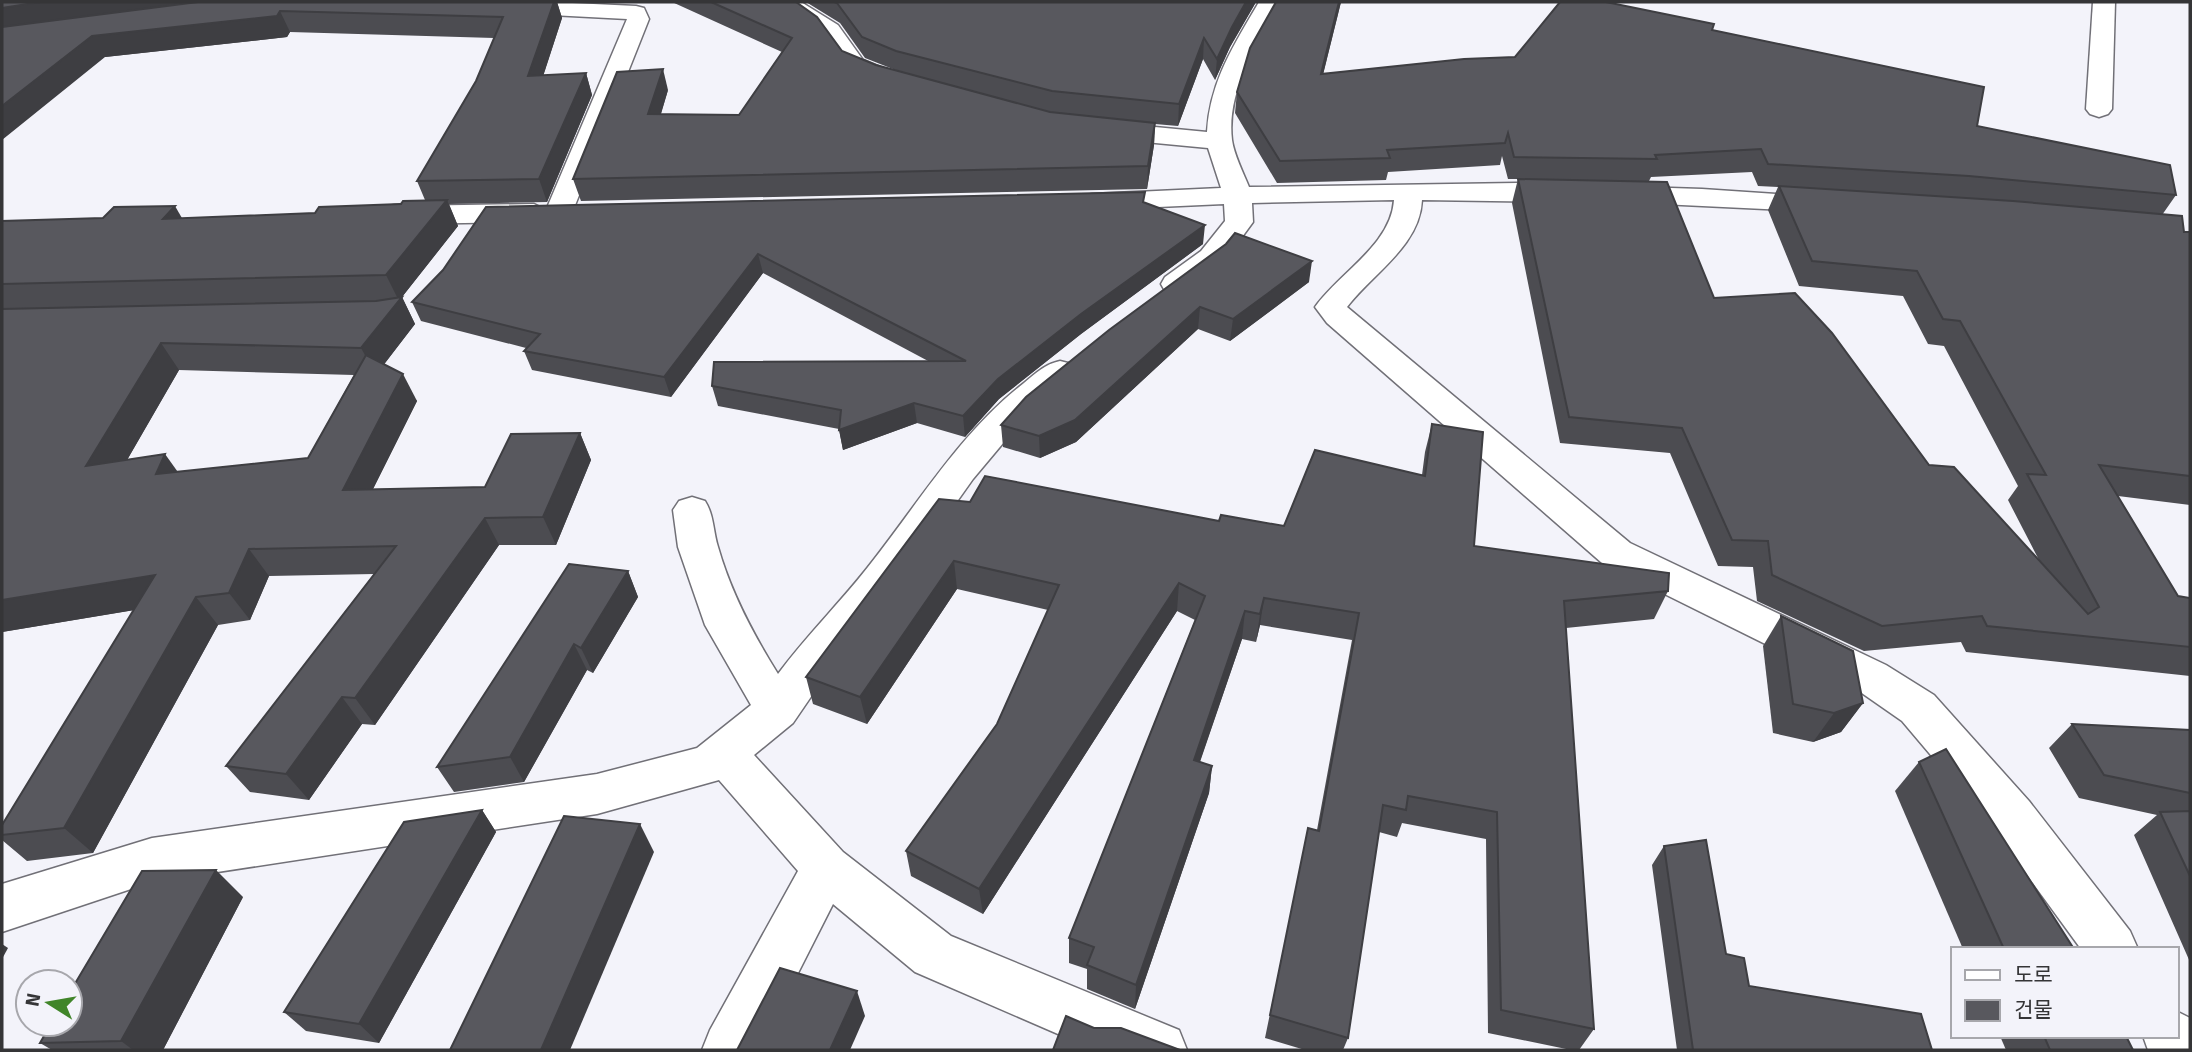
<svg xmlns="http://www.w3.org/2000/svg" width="2192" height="1052" viewBox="0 0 2192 1052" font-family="Signika,'Noto Sans KR',sans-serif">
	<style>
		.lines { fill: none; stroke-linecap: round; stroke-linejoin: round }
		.minor-casing { stroke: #717077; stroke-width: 3 }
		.minor { fill: #fff; fill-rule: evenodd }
		.wall { fill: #4c4c51; fill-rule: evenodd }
		.shaded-wall { fill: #3e3e42 }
		.building { fill: #58585e; stroke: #3e3e42; stroke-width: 2 }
	</style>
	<rect width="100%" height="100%" fill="#f3f3fa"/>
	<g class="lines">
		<defs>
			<g id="minor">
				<path d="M424 2H551L636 6 644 8 649 19 570 218 560 221 550 218 547 214 544 219 534 222 402 224 392 221 388 215 392 209 402 206 534 204 546 210 627 19 435 9 427 7Z"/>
				<path d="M776 2H801L838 25 863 60 897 74 900 79 897 84 888 86 879 84 847 70 822 35Z"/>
				<path d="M1259 2H1281C1258 43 1226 90 1232 140 1234 155 1243 172 1249 187L1517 183 1702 189 1835 198 1839 204 1835 210 1825 212 1640 203 1422 200C1420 246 1373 273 1347 307L1630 543 1886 665 1934 695 2029 801 2130 931 2138 949H2081L1995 831 1902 721 1856 689 1602 563 1327 323 1315 307C1340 272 1391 245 1394 200L1252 203 1253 222 1223 263 1187 291 1176 293 1165 291 1161 284 1165 277 1201 251 1225 221 1224 204 1092 210 1082 208 1078 202 1082 196 1092 194 1221 188 1208 148 1103 138 1094 135 1090 130 1094 125 1103 122 1207 132C1210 81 1234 45 1259 2Z"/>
				<path d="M2093 2H2115L2112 109 2108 114 2099 117 2090 114 2086 109Z"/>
				<path d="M1060 361 1072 364 1077 371 1072 378 1025 417 973 479 895 589 834 663 793 723 754 755 843 852 951 936 1179 1030 1187 1050H1095L915 972 833 904 759 1050H702L710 1030 798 871 719 780 597 814 152 882 2 932V884L152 838 597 774 697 748 751 705 705 625 678 547 673 510 679 501 692 497 705 501C714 515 713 531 718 547 731 593 753 634 778 674 806 636 839 604 868 567 918 504 960 433 1024 383 1036 373 1045 364 1060 361Z"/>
				<path d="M2176 1011 2190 1018V1050H2148L2143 1036H2176Z"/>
			</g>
		</defs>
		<use href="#minor" class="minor-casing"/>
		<use href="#minor" class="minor"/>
	</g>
	<g class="wall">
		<path d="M2 2H557L562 18 543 76 586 73 592 95 547 202 449 204 458 226 402 297 415 324 384 364 417 401 373 489 485 487 580 433 591 460 556 545H499L375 725 362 724 309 800 250 792 226 766 374 574 269 576 250 620 218 625 93 853 27 861 2 840V825L134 610 2 632V221L182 218 315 213 425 200 417 181 476 81 494 38 290 32 287 37 105 57ZM179 370 354 375 308 458 178 472 127 460Z"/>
		<path d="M672 2H796L842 51 876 65 898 71 865 58 840 23 806 2H1256L1230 47 1215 80 1203 59 1178 126 1155 124 1154 145 1147 189 581 201 573 179 668 90 661 114 739 115 782 52Z"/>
		<path d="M1341 2 1323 74 1515 57 1712 30 1977 126 2176 195 2162 215 2184 232H2190V505L2118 496 2178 596 2190 598V676L1966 652 1961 642 1864 651 1757 601 1753 567 1718 566 1670 453 1560 443 1512 203 1518 179H1508L1502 156 1500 165 1388 172 1386 180 1277 183 1235 113 1237 92ZM1752 172 1758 186 1778 187 1768 210 1799 286 1903 296 1928 344 1944 346 2018 486 2008 500 2039 560 1929 465 1714 298 1649 181 1651 177Z"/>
		<path d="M1144 203 1203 244 1081 334 999 399 965 437 917 423 843 450 839 429 718 406 712 386 930 362 763 273 671 397 532 370 524 351 526 348 421 321 412 302 443 270Z"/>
		<path d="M1226 244 1309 282 1230 341 1198 329 1076 442 1040 458 1003 447 1001 425Z"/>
		<path d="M1432 424 1474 546 1668 591 1654 619 1566 628 1594 1029 1579 1050H1571L1488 1033 1486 839 1402 823 1397 837 1379 832 1348 1038 1343 1050H1305L1265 1038 1308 828 1317 830 1352 640 1260 625 1256 642 1242 639 1200 762 1212 766 1209 793 1135 1009 1087 989V969L1069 963V938L1195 620 1177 611 983 914 911 876 906 851 997 724 1048 610 957 589 867 724 813 704 806 677 970 502 1284 526 1422 475 1425 452Z"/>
		<path d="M628 571 638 597 593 673 587 670 524 782 454 792 437 767Z"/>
		<path d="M1781 616 1863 703 1841 732 1813 742 1773 733 1763 646Z"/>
		<path d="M2072 724 2190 730V962L2134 835 2157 815 2079 798 2049 748Z"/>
		<path d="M1919 762 2074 949H1963L1895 791Z"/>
		<path d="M482 810 496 832 379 1043 306 1031 284 1012Z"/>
		<path d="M1664 846 1726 954 1749 986 1932 1050H1677L1652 865Z"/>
		<path d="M243 897 163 1050H52L40 1043Z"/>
		<path d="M2000 1036H2126L2133 1050H2006Z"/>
	</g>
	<g class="shaded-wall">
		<path d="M40 2H245L2 30V8Z"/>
		<path d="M554 2H557L562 18 536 98 528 76Z"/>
		<path d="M1246 2H1256L1230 47 1215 80 1217 59 1232 27Z"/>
		<path d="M1339 2H1341L1318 95 1321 74Z"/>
		<path d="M280 11 290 32 287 37 105 57 2 140V106L92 36Z"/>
		<path d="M1204 38 1203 59 1178 126 1179 104Z"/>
		<path d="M663 69 668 90 654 136 648 114Z"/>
		<path d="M586 73 592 95 547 202 539 179Z"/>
		<path d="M1155 123 1154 145 1147 189 1148 166Z"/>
		<path d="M447 200 458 226 402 297 415 324 376 375 361 348 399 301 386 275Z"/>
		<path d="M175 206 190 232 163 219Z"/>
		<path d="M1205 225 1203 244 1081 334 999 399 965 437 963 416 998 379 1081 314Z"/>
		<path d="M758 254 763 273 671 397 664 377Z"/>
		<path d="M1312 261 1309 282 1230 341 1233 319Z"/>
		<path d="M1200 307 1198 329 1076 442 1040 458 1039 436Z"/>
		<path d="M161 343 179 370 108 493 86 466Z"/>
		<path d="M403 374 417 401 359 517 343 490Z"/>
		<path d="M914 403 917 423 843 450 839 430Z"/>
		<path d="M580 433 591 460 556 545 543 517Z"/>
		<path d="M165 454 185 482 156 474Z"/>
		<path d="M485 518 499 545 375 725 355 698Z"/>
		<path d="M249 549 269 576 250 620 229 593Z"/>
		<path d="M954 561 957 589 867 724 860 697Z"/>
		<path d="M628 571 638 597 593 673 581 648Z"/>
		<path d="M155 575 177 603 2 632V600Z"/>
		<path d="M1179 583 1177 611 983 914 979 889Z"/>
		<path d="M196 597 218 625 93 853 64 828Z"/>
		<path d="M1264 598 1260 625 1256 642 1260 614Z"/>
		<path d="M1245 611 1242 639 1191 787 1194 760Z"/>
		<path d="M574 644 587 670 524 782 510 757Z"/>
		<path d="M342 697 362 724 309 800 286 774Z"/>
		<path d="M1863 703 1841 732 1813 742 1834 713Z"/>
		<path d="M1212 766 1209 793 1135 1009 1136 985Z"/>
		<path d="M482 810 496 832 379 1043 359 1024Z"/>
		<path d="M640 824 654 852 570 1050H541Z"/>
		<path d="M216 870 243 897 163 1050H133L121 1041Z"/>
		<path d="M2 944 8 948 2 959Z"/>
		<path d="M857 991 865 1016 850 1050H830Z"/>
	</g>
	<g class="building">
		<path d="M2 2H40L2 8Z"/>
		<path d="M198 2H554L528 76 586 73 539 179 417 181 476 81 503 17 280 11 277 16 92 36 2 106V27Z"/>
		<path d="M711 2H796L817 17 842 51 876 65 1050 112 1155 123 1148 166 573 179 617 72 663 69 648 114 739 115 792 38Z"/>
		<path d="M834 2H1246L1232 27 1217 59 1204 38 1179 104 1052 91 896 51 862 37 837 3Z"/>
		<path d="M1276 2H1339L1321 74 1464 59 1515 57 1560 2H1606L1714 24 1712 30 1984 87 1977 126 2170 165 2176 195 1969 176 1768 164 1761 149 1655 155 1657 159 1514 157 1508 133 1505 143 1387 150 1390 158 1280 161 1237 92 1250 48Z"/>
		<path d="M1518 179 1667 182 1714 298 1795 293 1832 333 1929 465 1954 467 2088 614 2099 607 2027 474 2046 475 1960 321 1943 319 1917 271 1812 261 1779 186 2013 201 2182 216 2184 232H2190V476L2099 465 2178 596 2190 598V647L1987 626 1982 616 1882 626 1772 575 1768 541 1732 540 1682 428 1569 417Z"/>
		<path d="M1145 192 1143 202 1205 225 1081 314 998 379 963 416 914 403 839 430 841 410 712 386 714 362 966 361 758 254 664 377 524 351 540 334 412 302 443 270 486 207Z"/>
		<path d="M447 200 386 275 2 284V221L103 218 114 207 175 206 163 219 315 213 319 207 401 204 403 201Z"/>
		<path d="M1235 233 1312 261 1233 319 1200 307 1075 420 1039 436 1001 425 1026 397 1109 330 1226 244Z"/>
		<path d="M402 297 361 348 161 343 86 466 165 454 156 474 308 458 366 355 403 374 343 490 485 487 511 434 580 433 543 517 485 518 355 698 342 697 286 774 226 766 396 546 249 549 229 593 196 597 64 828 2 835V825L155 575 2 600V309L376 301Z"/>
		<path d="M1432 424 1483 432 1474 546 1669 573 1668 591 1564 601 1594 1029 1501 1010 1497 812 1408 796 1406 810 1383 805 1348 1038 1270 1015 1308 828 1319 831 1359 613 1264 598 1260 614 1245 611 1194 760 1212 766 1136 985 1087 965 1094 947 1069 938 1205 596 1179 583 979 889 906 851 997 724 1059 585 954 561 860 697 806 677 939 499 970 502 985 476 1219 521 1221 515 1284 526 1315 450 1425 476Z"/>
		<path d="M569 564 628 571 581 648 574 644 510 757 437 767Z"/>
		<path d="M1781 616 1853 651 1863 703 1834 713 1793 704Z"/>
		<path d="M2072 724 2190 730V793L2104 775Z"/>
		<path d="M1946 749 2074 949H2004L1919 762Z"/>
		<path d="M482 810 359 1024 284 1012 404 822Z"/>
		<path d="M2190 811V876L2160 812Z"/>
		<path d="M564 816 640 824 541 1050H450Z"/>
		<path d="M1706 840 1726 954 1744 958 1749 986 1921 1014 1932 1050H1693L1664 846Z"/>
		<path d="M216 870 121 1041 40 1043 51 1024H70V992L142 871Z"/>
		<path d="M780 968 857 991 830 1050H737Z"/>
		<path d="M1066 1016 1094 1028H1121L1180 1050H1053Z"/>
		<path d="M2044 1036H2126L2133 1050H2050Z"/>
	</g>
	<rect width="2192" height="1052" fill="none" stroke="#353537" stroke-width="7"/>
	<rect x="1951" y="947" width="228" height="91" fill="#f3f3fa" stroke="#a7a7ac" stroke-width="2"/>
	<rect x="1965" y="970" width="35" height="10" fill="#ffffff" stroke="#a7a7ac" stroke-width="2"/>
	<text x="2014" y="982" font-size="21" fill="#353537">도로</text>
	<rect x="1965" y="1000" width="35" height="21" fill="#58585e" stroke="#a7a7ac" stroke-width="2"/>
	<text x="2014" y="1017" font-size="21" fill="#353537">건물</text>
	<g transform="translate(49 1003) rotate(281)"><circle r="33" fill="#f3f3fa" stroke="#a7a7ac" stroke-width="2"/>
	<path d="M0-5L12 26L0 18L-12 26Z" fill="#408529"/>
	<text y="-10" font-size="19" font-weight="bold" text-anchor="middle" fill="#353537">N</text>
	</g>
</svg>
